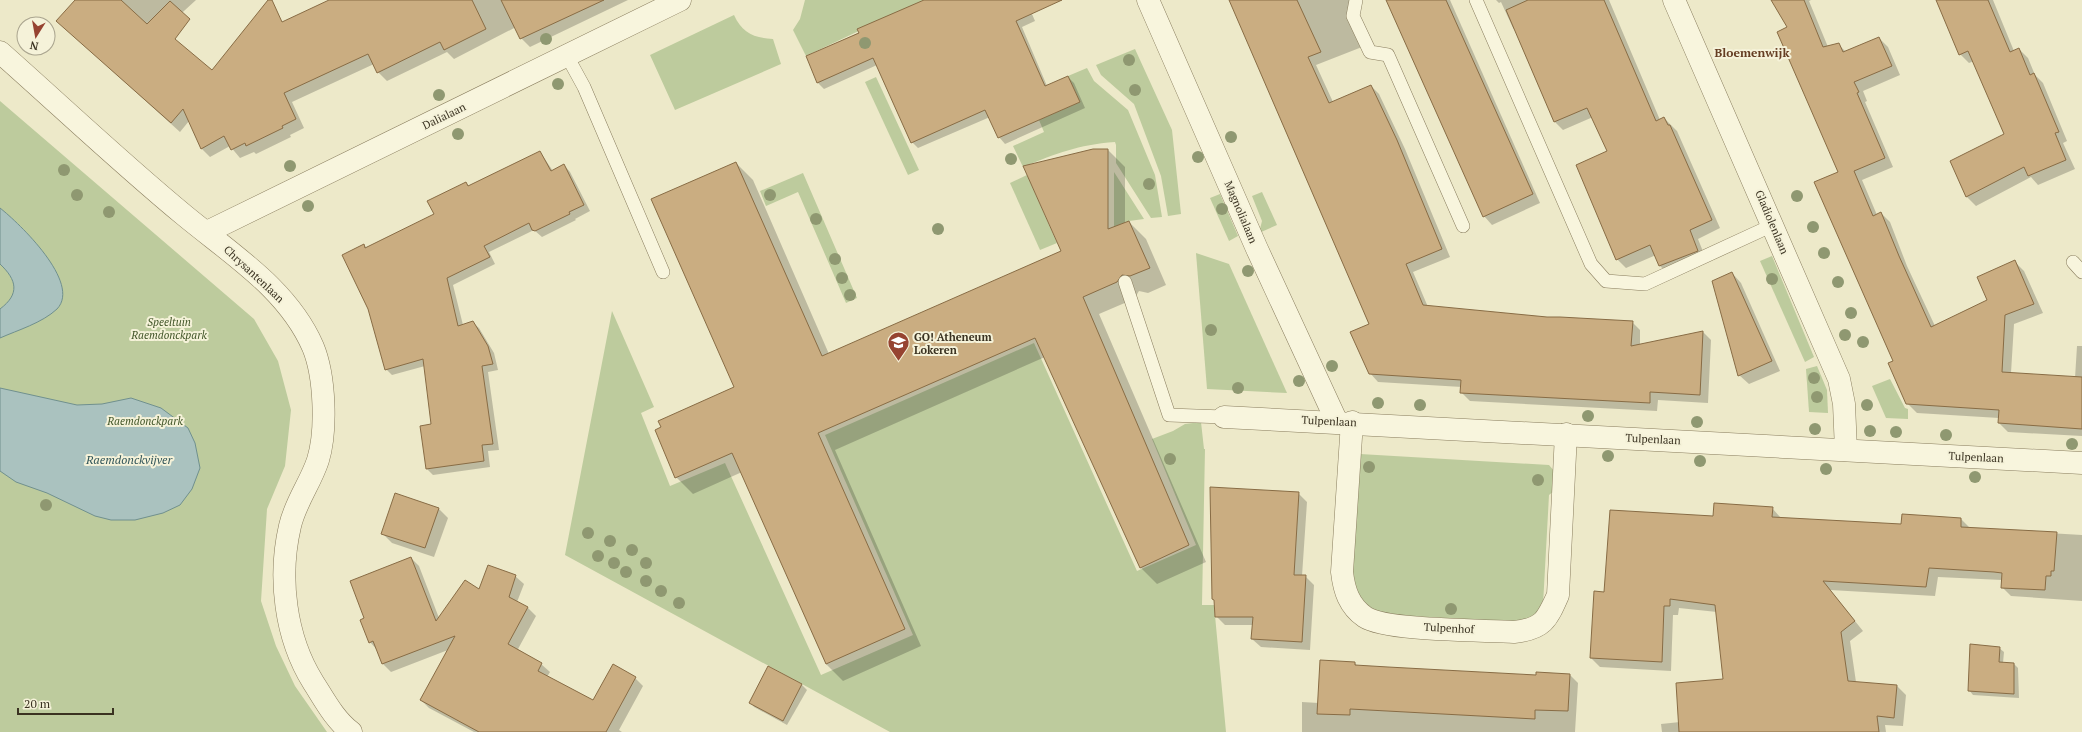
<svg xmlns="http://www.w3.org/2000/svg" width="2082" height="732" viewBox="0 0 2082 732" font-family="'PT Serif',serif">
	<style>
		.green { fill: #bdcb9d }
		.water { fill: #aac2bf; stroke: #70908e }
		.shadow { fill: #0003 }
		.building { fill: #caad81; stroke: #886c45 }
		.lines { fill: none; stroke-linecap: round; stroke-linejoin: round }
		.lane-casing { stroke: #897d5e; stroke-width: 14 }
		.street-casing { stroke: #897d5e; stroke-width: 23 }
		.lane { stroke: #f8f5dd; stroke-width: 13 }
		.street { stroke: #f8f5dd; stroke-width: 22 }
		.tree { fill: #8f9871 }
		.labels { text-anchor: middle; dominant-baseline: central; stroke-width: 4; stroke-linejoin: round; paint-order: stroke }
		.street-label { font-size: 11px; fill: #3a3221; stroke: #f5f2d9 }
		.park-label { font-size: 11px; font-style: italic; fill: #425629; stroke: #f5f2d9 }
		.poi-label { font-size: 11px; font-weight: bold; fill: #3a3221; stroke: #f5f2d9; text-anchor: start }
		.neighbourhood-label { font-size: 12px; font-weight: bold; fill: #653d22; stroke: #f5f2d9 }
		.water-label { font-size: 12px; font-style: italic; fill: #315559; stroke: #f5f2d9 }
	</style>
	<rect width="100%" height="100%" fill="#ede9c9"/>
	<g class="green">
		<path d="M805 0H924L806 56 793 30 800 19Z"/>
		<path d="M734 15C742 33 754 38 773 39L781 64 675 110 650 55Z"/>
		<path d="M1135 49 1172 130 1181 214 1168 216 1161 176 1134 104 1101 75 1096 65Z"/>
		<path d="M1087 68 1094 81 1128 110 1155 175 1162 217 1151 218 1116 163V145L1115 142C1077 145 1058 153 1023 167L1013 146 1044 132 1039 120 1080 102 1068 76Z"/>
		<path d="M876 77 919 170 908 175 865 82Z"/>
		<path d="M0 101 254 319 278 361 291 410 285 466 267 509 261 601 276 646 295 686 327 732H0Z"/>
		<path d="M1114 172 1144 219 1129 221 1114 227Z"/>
		<path d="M803 173 857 298 846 303 798 192 766 206 760 191Z"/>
		<path d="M1027 175 1057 243 1040 250 1010 183Z"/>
		<path d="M1262 192 1277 225 1259 233 1262 221 1252 196Z"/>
		<path d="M1220 194 1238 236 1229 241 1210 198Z"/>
		<path d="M1196 253 1229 264 1287 393 1207 389Z"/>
		<path d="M1772 256 1814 357 1805 362 1760 261Z"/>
		<path d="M612 311 654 407 641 413 670 486 725 463 821 675 913 635 825 435 1034 343 1137 571 1196 545 1152 439 1173 431 1185 424 1201 422 1204 449H1205L1202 605H1214L1226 732H890L565 555Z"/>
		<path d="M1817 366 1827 390 1828 413 1809 412 1806 369Z"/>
		<path d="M1890 379 1905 408 1908 409V419L1886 418 1872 386Z"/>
		<path d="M1360 454 1549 465 1555 472 1554 491 1549 495 1543 605 1537 614 1521 622 1391 615 1375 610 1366 605 1358 595 1352 576Z"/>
	</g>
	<g class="water">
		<path d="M0 208C19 223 82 283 57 309 42 323 18 330 0 338V309C20 294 17 280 0 264Z"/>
		<path d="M0 388 77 405 102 404 131 398 161 408 188 428 195 443 200 468 192 489 180 505 163 513 135 520H111L95 516 47 493 16 482 0 471Z"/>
	</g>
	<g class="shadow">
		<path d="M77 0H196L149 43 213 71 362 0H628L530 47 521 38 516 27 454 59 447 52 387 81 378 72 374 64 292 102 304 128 290 135 291 137 256 154 254 152 240 158 230 146 210 157 201 148 189 121 180 132 66 29Z"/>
		<path d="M927 0H1026L1035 21 1022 27 1047 86 1068 77 1074 83 1085 108 1005 144 999 137 990 117 918 148 912 142 877 65 824 89 818 83 807 57Z"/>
		<path d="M1230 0H1357L1349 4 1362 47 1316 65 1333 102 1371 86 1379 94 1405 149 1450 257 1413 272 1428 307 1547 318 1632 322 1640 330V345L1703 332 1711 340 1708 403 1658 400 1657 411 1470 401 1461 392 1462 387 1378 382 1370 373V325Z"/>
		<path d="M1387 0H1450L1540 203 1492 225 1484 216Z"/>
		<path d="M1496 0H1609L1660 120 1664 118 1677 131 1720 228 1698 239 1706 259 1669 274 1660 266 1656 255 1626 268 1617 259 1608 152 1593 117 1563 130 1554 121 1516 32 1513 28 1501 2 1499 3Z"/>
		<path d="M1772 0H1811L1809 1 1828 47 1838 44 1846 52 1879 38 1888 47 1900 75 1863 91 1867 101 1865 102 1893 167 1862 180 1877 215 1881 213 1890 222 1907 266 1935 326 1988 300 2015 262 2024 271 2043 313 2014 324 2011 373 2075 378 2077 346H2082V436L2008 432 1999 423V418L1917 413 1907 403 1840 172 1788 28Z"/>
		<path d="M1936 0H1993L2014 51 2019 49 2028 58 2035 75 2043 83 2067 141 2063 143 2075 169 2038 185 2031 177 1976 206 1966 196 2005 135 1974 61 1969 63 1960 54Z"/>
		<path d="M1093 150H1108L1125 167V223L1129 222 1146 239 1166 285 1148 293 1139 291 1134 299 1099 314 1206 562 1157 584 1140 567 1045 357 835 450 921 646 843 681 826 664 742 472 693 494 676 477 735 388 736 163 753 180 829 354 1062 251Z"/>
		<path d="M540 152 553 171 564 165 570 172 590 211 575 219 576 220 542 237 534 230 489 252 495 264 453 285 463 325 472 322 479 328 494 353 498 370 488 372 499 450 488 451 490 467 433 475 427 469 433 425 425 366 392 375 386 369 364 245 367 248 435 215 466 183 469 186Z"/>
		<path d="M1732 273 1741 283 1780 371 1749 384 1739 375Z"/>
		<path d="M1298 493 1307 502 1302 576H1305L1314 585 1310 650 1261 647 1252 639 1253 625H1225L1216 616 1215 601 1213 599Z"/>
		<path d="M396 494 439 509 448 518 434 557 392 543 382 533Z"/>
		<path d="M1772 508 1781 518 1902 525 1961 519 1970 528 2082 535V601L2011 596 2002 587V580L1938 577 1935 596 1830 590 1863 631 1850 641 1856 682 1897 686 1906 695 1903 726 1885 725 1886 732H1662L1661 724 1680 722 1724 680 1717 612 1679 608 1678 615H1673L1671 671 1600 667 1591 658 1605 593 1714 517Z"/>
		<path d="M411 558 419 566 439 618 480 591 515 576 524 584 517 602 528 608 536 616 518 649 541 664 550 672 547 677 594 701 635 678 643 686 619 730 622 732H474L429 708 421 700 448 650 391 672 383 664 378 651 370 642 365 619Z"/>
		<path d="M1999 648 2004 652 2003 663 2014 664 2018 668 2019 698 1973 695 1969 690Z"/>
		<path d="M1355 663 1358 667 1537 676 1570 675 1578 683 1575 732H1302V702L1319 703Z"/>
		<path d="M769 668 802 685 807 690 787 725 754 707 750 702Z"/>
	</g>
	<g class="building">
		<path d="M75 0H121L147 24 170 1 190 19 175 39 212 70 268 0H272L282 22 329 0H472L486 29 444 50 440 42 377 73 368 54 284 93 296 119 282 126 283 128 246 146 245 143 231 150 224 136 201 149 183 109 171 123 56 21Z"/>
		<path d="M501 0H604L520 39Z"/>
		<path d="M924 0H1062L1016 21 1045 86 1068 76 1080 102 998 138 985 110 911 143 873 58 817 83 806 56 859 33 857 29Z"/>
		<path d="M1229 0H1297L1321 52 1308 57 1329 103 1371 85 1397 140 1442 249 1406 264 1423 305 1547 317H1560L1633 321 1631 346 1703 331 1700 395 1650 392V403L1460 393 1461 380 1369 374 1350 332 1369 324Z"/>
		<path d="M1386 0H1446L1533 194 1483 217Z"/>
		<path d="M1528 0H1604L1656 121 1664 117 1668 125H1670L1712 220 1690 230 1698 251 1659 266 1650 245 1616 260 1576 165 1607 151 1587 108 1554 122 1506 10Z"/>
		<path d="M1771 0H1804L1823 47 1839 43 1843 52 1879 37 1892 66 1854 82 1859 92 1857 93 1885 158 1854 171 1873 216 1881 212 1899 256 1931 327 1987 300 1977 277 2015 260 2034 304 2005 315 2002 372 2082 377V429L1998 423 1999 410 1906 404 1888 363 1893 361 1814 182 1838 172 1777 32 1787 27Z"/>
		<path d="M1936 0H1988L2010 52 2019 48 2030 75 2034 73 2059 132 2055 133 2066 160 2028 176 2024 167 1966 197 1950 161 2004 134 1968 51 1959 55Z"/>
		<path d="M1093 149H1108V229L1129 221 1150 268 1130 276 1122 275 1117 282 1083 297 1189 545 1140 568 1035 338 818 433 905 629 826 664 732 453 675 478 655 430 661 427 658 421 734 387 651 199 736 162 822 356 1061 251 1023 166Z"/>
		<path d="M540 151 551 171 564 164 584 205 569 212 570 214 535 231 532 230 529 223 484 246 490 257 447 278 458 326 473 321 488 346 493 364 482 366 493 444 482 445 484 461 426 469 420 426 431 424 423 359 385 370 368 309 342 255 364 244 365 248 434 214 427 201 466 182 468 186Z"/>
		<path d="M1732 272 1772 361 1738 376 1712 281Z"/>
		<path d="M1210 487 1299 492 1294 575H1306L1302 642 1251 639 1253 617H1215L1214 600 1212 599Z"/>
		<path d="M395 493 439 508 425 548 381 534Z"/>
		<path d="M1714 503 1773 507 1772 517 1901 524 1902 514 1932 516 1961 518V527L2057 532 2054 571H2051V576H2046L2045 590 2001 588 2002 573 1994 572 1929 568 1926 587 1823 581 1855 621 1841 632 1848 681 1897 685 1894 718 1877 716 1879 732H1679L1676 683 1723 679 1715 605 1670 599V606H1664L1662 662 1590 658 1594 591 1604 592 1610 510 1713 516Z"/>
		<path d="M411 557 436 621 465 580 479 589 488 565 516 575 509 597 528 607 508 644 542 663 538 671 593 700 613 664 636 677 606 732H479L420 700 455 636 382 664 373 641 369 643 360 620 364 618 350 581Z"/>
		<path d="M1970 644 2000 647 1999 662 2014 663V694L1968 691Z"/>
		<path d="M1320 660 1355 662V665L1388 667 1536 675V672L1570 674 1568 711 1535 710V719L1350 709V715L1317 714Z"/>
		<path d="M768 666 802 684 783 721 749 703Z"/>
	</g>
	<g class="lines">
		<defs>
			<g id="lane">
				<path d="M1356 0 1353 16 1370 52 1388 55 1463 226"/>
				<path d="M1476 0 1591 264 1606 281 1645 284 1773 225"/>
				<path d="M567 56 584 87 663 272"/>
				<path d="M2073 262 2082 272"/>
				<path d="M1125 282 1169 415 1224 417"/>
			</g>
			<g id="street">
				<path d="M1148 0 1257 249 1337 422"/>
				<path d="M1674 0 1839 379 1844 404 1846 450"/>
				<path d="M0 52C61 106 121 163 184 215 231 254 288 289 313 347 325 376 327 430 318 460 311 482 295 503 290 526 278 577 285 637 313 682 324 699 334 719 351 732"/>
				<path d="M207 232 680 0"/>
				<path d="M1224 417 2082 463"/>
				<path d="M1352 422 1342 572C1344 590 1349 606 1365 617 1386 631 1484 630 1514 632 1543 629 1547 620 1558 595L1566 434"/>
			</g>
		</defs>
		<use href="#lane" class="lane-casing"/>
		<use href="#street" class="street-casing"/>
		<use href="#lane" class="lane"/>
		<use href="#street" class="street"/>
	</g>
	<g class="tree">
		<circle cx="546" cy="39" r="6"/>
		<circle cx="865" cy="43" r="6"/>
		<circle cx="1129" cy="60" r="6"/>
		<circle cx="558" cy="84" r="6"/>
		<circle cx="1135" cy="90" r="6"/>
		<circle cx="439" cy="95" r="6"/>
		<circle cx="458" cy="134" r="6"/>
		<circle cx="1231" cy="137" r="6"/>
		<circle cx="1198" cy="157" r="6"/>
		<circle cx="1011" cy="159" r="6"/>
		<circle cx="290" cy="166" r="6"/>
		<circle cx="64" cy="170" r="6"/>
		<circle cx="1149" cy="184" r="6"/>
		<circle cx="77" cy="195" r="6"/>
		<circle cx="770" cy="195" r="6"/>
		<circle cx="1797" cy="196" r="6"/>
		<circle cx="308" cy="206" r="6"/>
		<circle cx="1222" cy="209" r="6"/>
		<circle cx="109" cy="212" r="6"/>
		<circle cx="816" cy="219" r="6"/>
		<circle cx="1813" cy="227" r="6"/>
		<circle cx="938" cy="229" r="6"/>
		<circle cx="1824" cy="253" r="6"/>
		<circle cx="835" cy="259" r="6"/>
		<circle cx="1248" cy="271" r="6"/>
		<circle cx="842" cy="278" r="6"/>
		<circle cx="1772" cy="279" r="6"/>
		<circle cx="1838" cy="282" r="6"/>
		<circle cx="850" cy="295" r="6"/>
		<circle cx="1851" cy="313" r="6"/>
		<circle cx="1211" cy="330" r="6"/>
		<circle cx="1845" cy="335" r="6"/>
		<circle cx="1863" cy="342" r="6"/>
		<circle cx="1332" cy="366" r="6"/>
		<circle cx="1814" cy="378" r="6"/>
		<circle cx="1299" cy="381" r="6"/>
		<circle cx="1238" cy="388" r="6"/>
		<circle cx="1817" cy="397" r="6"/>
		<circle cx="1378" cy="403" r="6"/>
		<circle cx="1420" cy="405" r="6"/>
		<circle cx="1867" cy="405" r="6"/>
		<circle cx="1588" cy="416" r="6"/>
		<circle cx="1697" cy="422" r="6"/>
		<circle cx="1815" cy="429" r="6"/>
		<circle cx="1870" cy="431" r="6"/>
		<circle cx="1896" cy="432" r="6"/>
		<circle cx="1946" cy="435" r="6"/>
		<circle cx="2072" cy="444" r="6"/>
		<circle cx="1608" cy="456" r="6"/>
		<circle cx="1170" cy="459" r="6"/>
		<circle cx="1700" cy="461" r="6"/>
		<circle cx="1369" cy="467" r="6"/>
		<circle cx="1826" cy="469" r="6"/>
		<circle cx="1975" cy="477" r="6"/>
		<circle cx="1538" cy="480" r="6"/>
		<circle cx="46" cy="505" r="6"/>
		<circle cx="588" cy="533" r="6"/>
		<circle cx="610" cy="541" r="6"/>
		<circle cx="632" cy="550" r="6"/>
		<circle cx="598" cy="556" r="6"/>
		<circle cx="614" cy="563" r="6"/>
		<circle cx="646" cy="563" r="6"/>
		<circle cx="626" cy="572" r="6"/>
		<circle cx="646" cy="581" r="6"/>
		<circle cx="661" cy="591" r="6"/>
		<circle cx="679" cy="603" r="6"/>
		<circle cx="1451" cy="609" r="6"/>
	</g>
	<defs>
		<symbol id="school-pin" viewBox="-11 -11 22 30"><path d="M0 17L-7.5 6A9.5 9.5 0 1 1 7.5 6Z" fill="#964331" stroke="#f5f2d9"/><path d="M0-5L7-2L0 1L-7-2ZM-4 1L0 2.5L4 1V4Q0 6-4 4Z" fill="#fff"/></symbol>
	</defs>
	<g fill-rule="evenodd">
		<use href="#school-pin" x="886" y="330" width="25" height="34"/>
	</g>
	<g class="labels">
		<g class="street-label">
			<text transform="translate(444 116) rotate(-26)">Dalialaan</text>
			<text transform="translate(1241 212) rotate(67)">Magnolialaan</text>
			<text transform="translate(1772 222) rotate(67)">Gladiolenlaan</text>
			<text transform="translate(254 274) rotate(43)">Chrysantenlaan</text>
			<text transform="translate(1329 421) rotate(3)">Tulpenlaan</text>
			<text transform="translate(1653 439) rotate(3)">Tulpenlaan</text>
			<text transform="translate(1976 457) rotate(3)">Tulpenlaan</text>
			<text transform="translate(1449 628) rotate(3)">Tulpenhof</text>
		</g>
		<g class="park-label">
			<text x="169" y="322">Speeltuin<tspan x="169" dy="13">Raemdonckpark</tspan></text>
			<text x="145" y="421">Raemdonckpark</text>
		</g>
		<g class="poi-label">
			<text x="914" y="337">GO! Atheneum<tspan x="914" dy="13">Lokeren</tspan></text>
		</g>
		<g class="neighbourhood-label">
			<text x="1752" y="52">Bloemenwijk</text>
		</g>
		<g class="water-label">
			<text x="129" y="459">Raemdonckvijver</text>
		</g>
	</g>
	<g transform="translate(36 36) rotate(191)"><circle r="19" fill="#f5f2d9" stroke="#aaa58f"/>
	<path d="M0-3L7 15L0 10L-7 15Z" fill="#964331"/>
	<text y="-6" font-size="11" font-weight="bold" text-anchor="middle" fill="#3a3221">N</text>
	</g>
	<path d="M18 708v6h95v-6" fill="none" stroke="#3a3221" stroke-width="2"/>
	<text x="24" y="708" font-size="12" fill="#3a3221" stroke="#f5f2d9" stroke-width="3" paint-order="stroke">20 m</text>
</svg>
